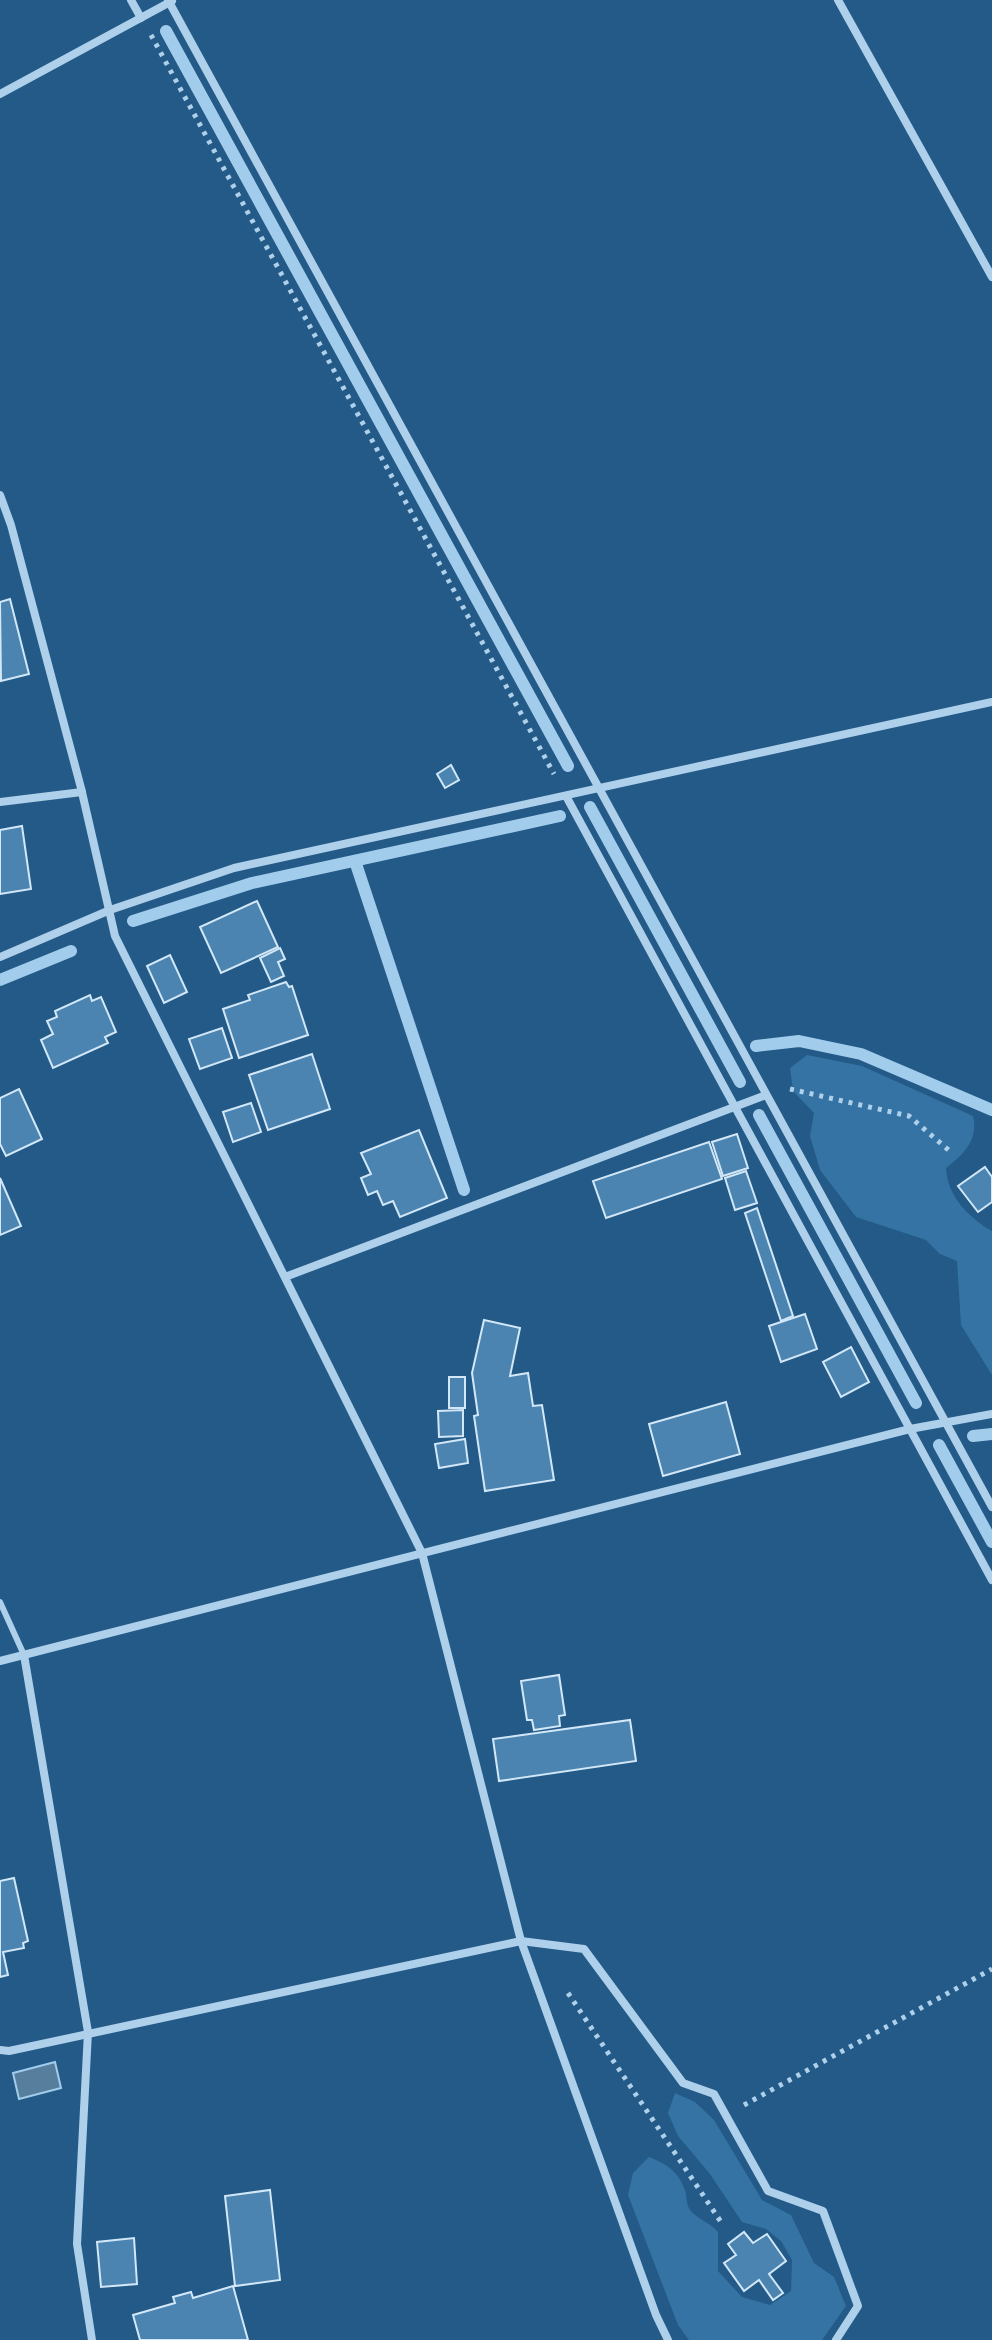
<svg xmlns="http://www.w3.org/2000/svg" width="992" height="2340" viewBox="0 0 992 2340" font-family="'Noto Sans',sans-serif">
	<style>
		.green { fill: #3473a3 }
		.water { fill: #587e9e; stroke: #a2cceb; stroke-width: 2 }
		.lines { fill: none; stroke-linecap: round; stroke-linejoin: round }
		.stream { stroke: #a2cceb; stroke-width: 12 }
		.building { fill: #4b84b0; stroke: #d2e7f7; stroke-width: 2 }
		.path { stroke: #aed0ea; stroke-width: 5; stroke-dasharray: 4 6; stroke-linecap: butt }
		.lane { stroke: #aed0ea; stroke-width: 6 }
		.street { stroke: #aed0ea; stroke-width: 8 }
	</style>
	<rect width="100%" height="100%" fill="#235a88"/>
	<g class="green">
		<path d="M807 1055 862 1066 973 1116C979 1140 963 1155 946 1168 947 1196 969 1218 992 1231V1375L961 1325 957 1261 940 1254 926 1240 856 1217 820 1170 810 1136 814 1113 793 1091 790 1068Z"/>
		<path d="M675 2093 695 2102 714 2120 762 2200 791 2215 814 2263 834 2277 846 2306 822 2340H689L678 2325 628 2195 633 2173 649 2157C667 2164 678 2171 685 2190 687 2195 686 2203 689 2208 693 2217 710 2222 718 2232V2271L742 2297 770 2305 791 2291 792 2260 781 2241 766 2229 742 2222 710 2174 678 2136 668 2113Z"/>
	</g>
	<path class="water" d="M55 2062 61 2088 19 2099 13 2073Z"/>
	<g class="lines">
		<g class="stream">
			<path d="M166 31 568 766"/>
			<path d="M590 807 740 1082"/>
			<path d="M355 861 464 1190"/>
			<path d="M133 921 252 883 560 816"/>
			<path d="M0 980 71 951"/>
			<path d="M756 1046 799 1041 861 1054 992 1110"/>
			<path d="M759 1115 916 1403"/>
			<path d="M973 1436 992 1434"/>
			<path d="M939 1445 992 1542"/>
		</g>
	</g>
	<g class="building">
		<path d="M10 599 29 674 1 681 0 602Z"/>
		<path d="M451 765 459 780 445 788 437 774Z"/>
		<path d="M22 826 31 889 0 894V830Z"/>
		<path d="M257 901 278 947 221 973 200 927Z"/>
		<path d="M280 948 285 959 278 962 284 976 271 982 260 958Z"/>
		<path d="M170 955 187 992 164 1003 147 966Z"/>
		<path d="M286 982 289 987 292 986 308 1035 239 1058 223 1009 250 1000 248 995Z"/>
		<path d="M90 995 92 1001 101 997 116 1032 105 1037 108 1043 53 1068 41 1040 53 1034 47 1021 57 1017 55 1011Z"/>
		<path d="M222 1028 232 1058 200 1069 189 1039Z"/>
		<path d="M312 1054 330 1109 268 1130 249 1075Z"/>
		<path d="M19 1089 42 1139 6 1156 0 1144V1098Z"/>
		<path d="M251 1103 261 1132 233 1142 223 1112Z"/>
		<path d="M419 1130 447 1198 400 1217 393 1201 383 1205 377 1191 368 1195 361 1178 371 1174 361 1153Z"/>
		<path d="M737 1134 748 1168 723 1176 712 1142Z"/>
		<path d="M709 1142 722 1179 606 1218 593 1181Z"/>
		<path d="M985 1167 992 1177V1202L978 1212 958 1186Z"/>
		<path d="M746 1171 757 1203 735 1210 725 1178Z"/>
		<path d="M0 1178 21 1226 0 1235Z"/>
		<path d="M757 1208 793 1316 781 1321 745 1213Z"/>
		<path d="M805 1314 817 1349 781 1362 769 1326Z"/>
		<path d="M484 1320 520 1328 510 1376 528 1373 533 1406 542 1405 554 1480 485 1491 474 1416 478 1415 472 1373Z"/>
		<path d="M851 1347 869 1382 841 1397 823 1362Z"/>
		<rect x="449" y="1377" width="16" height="31"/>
		<path d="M726 1402 740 1454 663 1476 649 1424Z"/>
		<path d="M463 1410V1436L439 1437 438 1411Z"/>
		<path d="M465 1439 468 1463 439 1468 435 1444Z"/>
		<path d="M559 1675 565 1715 559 1716 560 1726 534 1730 532 1720H527L521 1681Z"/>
		<path d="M630 1720 636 1761 499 1781 493 1739Z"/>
		<path d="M14 1878 28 1941 23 1943 24 1948 3 1952 8 1975 0 1977V1881Z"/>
		<path d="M270 2190 280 2280 235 2286 225 2196Z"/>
		<path d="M744 2232 753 2243 767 2234 786 2261 769 2274 783 2293 773 2300 759 2280 744 2291 724 2263 736 2255 728 2244Z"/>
		<path d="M134 2238 137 2284 101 2287 97 2242Z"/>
		<path d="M233 2286 248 2340H140L133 2315 175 2303 173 2297 191 2292 193 2298Z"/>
	</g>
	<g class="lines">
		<g class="path">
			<path d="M151 35 554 774"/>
			<path d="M790 1089 909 1116 952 1153"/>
			<path d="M568 1993 723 2225"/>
			<path d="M744 2105 992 1969"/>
		</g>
		<path class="lane" d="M0 1602 24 1655"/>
		<g class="street">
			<path d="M131 0 141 18"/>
			<path d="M168 0 992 1507"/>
			<path d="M838 0 992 277"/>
			<path d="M0 94 172 1"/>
			<path d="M0 495 11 525 81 788 115 936 422 1553 521 1941 656 2315 668 2340"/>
			<path d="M566 796 992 1580"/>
			<path d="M0 802 82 792"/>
			<path d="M0 957 110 910 234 868 992 702"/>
			<path d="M285 1277 766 1095"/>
			<path d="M24 1655 88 2032 77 2244 92 2340"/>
			<path d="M0 1661 910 1429 992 1414"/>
			<path d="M0 2050 9 2051 521 1941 584 1949 683 2083 714 2094 768 2191 823 2211 858 2306 836 2340"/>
		</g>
	</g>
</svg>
